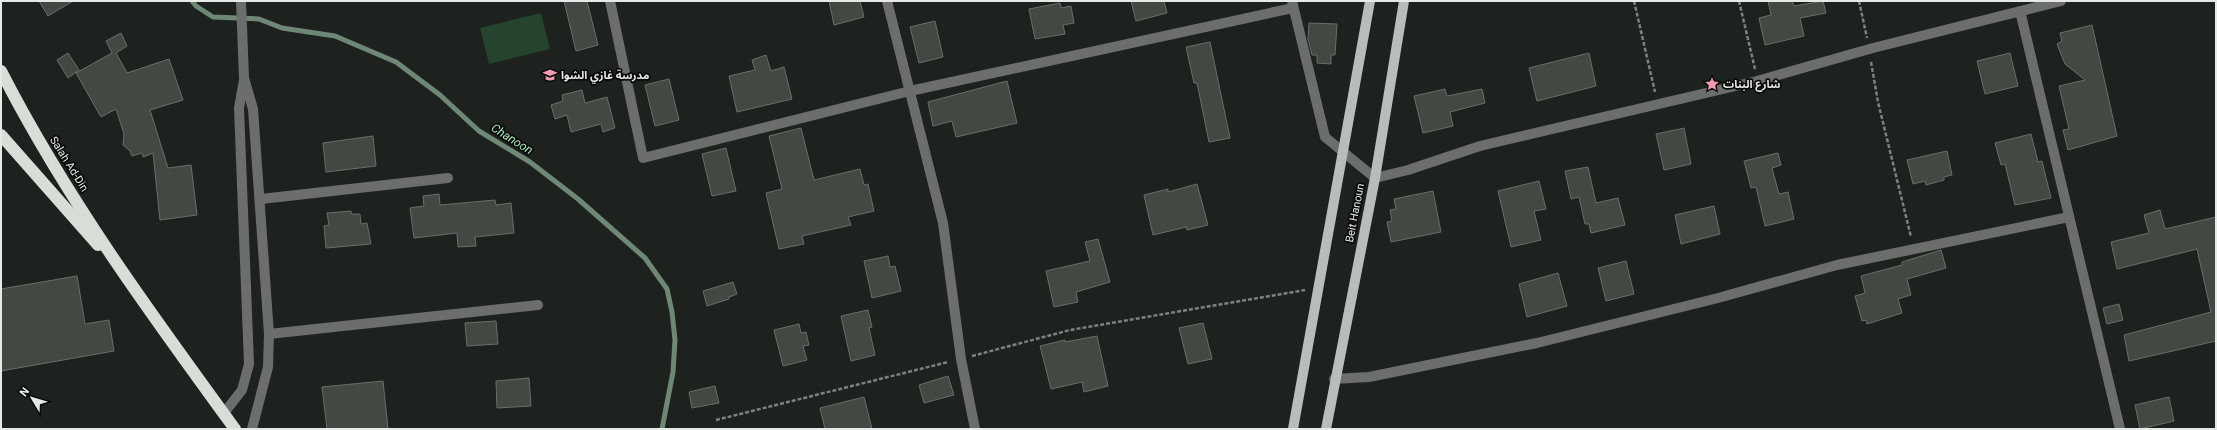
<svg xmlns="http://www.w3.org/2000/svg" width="2217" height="430" viewBox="0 0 2217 430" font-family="Roboto,'Noto Sans Arabic',sans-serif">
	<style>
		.green { fill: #26432d }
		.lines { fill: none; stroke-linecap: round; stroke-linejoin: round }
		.stream { stroke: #6f8876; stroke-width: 5 }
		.building { fill: #424943; stroke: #686f69 }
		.path { stroke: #7d827e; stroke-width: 2.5; stroke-dasharray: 4 2; stroke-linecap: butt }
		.minor { stroke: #6b6e6c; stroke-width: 10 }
		.major { stroke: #b7beb9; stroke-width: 10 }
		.highway { stroke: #d6ded7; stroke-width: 12 }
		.labels { text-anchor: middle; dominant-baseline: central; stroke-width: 3.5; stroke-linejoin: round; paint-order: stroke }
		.poi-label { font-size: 11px; font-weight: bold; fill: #e6eae7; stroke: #090b09; text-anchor: start }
		.street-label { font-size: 11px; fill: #e6eae7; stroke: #090b09 }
		.water-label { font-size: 12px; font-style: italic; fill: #a9e5b7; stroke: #090b09 }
	</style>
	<rect width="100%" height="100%" fill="#1d221e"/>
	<path class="green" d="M541 13 550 49 489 64 480 28Z"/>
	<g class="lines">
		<path class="stream" d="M192 1 196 6 213 17 259 19 282 28 335 36 396 62 440 95 479 131 530 162 578 199 645 258 667 289 672 312 675 340 673 372 662 429"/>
	</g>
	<g class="building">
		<path d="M39 1H73L48 16Z"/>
		<path d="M564 1H587L598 45 576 51Z"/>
		<path d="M829 1H860L864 17 834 25Z"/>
		<path d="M1131 1H1164L1167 13 1136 21Z"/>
		<path d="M1768 1H1792L1794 6 1823 1 1826 13 1800 18 1804 36 1765 45 1759 18 1771 15Z"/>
		<path d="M1060 3 1061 8 1071 6 1074 23 1063 25 1065 34 1035 39 1029 9Z"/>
		<path d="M935 21 943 57 919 63 910 27Z"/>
		<path d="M1309 23 1337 24 1335 55H1331V64L1317 63V55H1312L1308 39Z"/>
		<path d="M2092 25 2117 136 2068 150 2063 130 2069 129 2059 86 2085 80 2065 64 2057 44 2062 41 2060 33Z"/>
		<path d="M121 33 127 46 116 53 127 73 169 59 183 100 150 110 168 168 191 165 197 215 160 220 153 153 143 157 142 153 132 156 130 151 123 145 124 134 116 109 101 117 76 73 112 53 106 41Z"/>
		<path d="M1210 42 1230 138 1209 142 1197 83H1194L1186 47Z"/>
		<path d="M68 53 79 70 68 78 57 60Z"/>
		<path d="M1589 53 1596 86 1537 101 1529 68Z"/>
		<path d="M2010 53 2018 86 1985 94 1977 61Z"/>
		<path d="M766 55 771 71 784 67 792 99 737 112 729 76 755 70 752 60Z"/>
		<path d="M669 79 679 120 655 126 645 85Z"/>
		<path d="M1007 81 1017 123 956 137 952 121 933 126 928 102Z"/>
		<path d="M1445 89 1447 96 1482 89 1485 103 1450 112 1453 126 1423 133 1414 96Z"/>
		<path d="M582 90 585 103 607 97 615 128 603 132 601 124 571 132 567 115 555 119 551 105 563 101 562 95Z"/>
		<path d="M801 128 814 180 860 169 864 185 868 184 874 211 848 217 851 225 802 236 804 244 779 249 766 193 782 189 769 136Z"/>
		<path d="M1684 128 1691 164 1664 170 1656 134Z"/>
		<path d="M2031 134 2038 162 2042 161 2051 198 2015 205 2005 164 2001 165 1995 143Z"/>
		<path d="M373 136 376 166 326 172 323 143Z"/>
		<path d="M726 148 736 191 712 196 702 154Z"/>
		<path d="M1947 151 1952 175 1944 177V180L1926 185 1925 181 1913 184 1907 160Z"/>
		<path d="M1778 153 1781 165 1772 168 1779 194 1788 192 1794 219 1765 226 1756 187 1751 188 1744 161Z"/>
		<path d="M1588 167 1596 203 1618 198 1625 225 1591 233 1589 224H1585L1579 197 1571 199 1565 171Z"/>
		<path d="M1539 181 1546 209 1534 211 1541 240 1511 247 1498 191Z"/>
		<path d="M1197 184 1208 225 1187 230 1186 227 1153 235 1144 195 1168 189V192Z"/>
		<path d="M1433 191 1441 232 1391 242 1387 222 1392 221 1390 210 1396 209 1394 199Z"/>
		<path d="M439 194 440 205 495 200 496 205 511 203 514 233 475 237 476 246 458 247 457 233 414 238 410 208 424 206 423 196Z"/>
		<path d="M1714 206 1720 234 1681 244 1675 215Z"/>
		<path d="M2160 210 2165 229 2216 217V341L2129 361 2124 335 2211 312 2197 249 2117 269 2111 242 2149 233 2144 215Z"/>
		<path d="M351 211V214H360L361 224 367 223 371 244 326 248 324 226 329 225 327 213Z"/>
		<path d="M1098 239 1110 282 1076 292 1078 302 1054 307 1046 271 1090 261 1085 242Z"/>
		<path d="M1941 250 1946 268 1907 279 1911 295 1898 299 1902 313 1867 324 1866 320 1862 321 1855 296 1865 293 1861 276 1902 265V262Z"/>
		<path d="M888 256 890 267 895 266 901 291 872 298 864 261Z"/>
		<path d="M1626 261 1634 294 1606 301 1598 268Z"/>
		<path d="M1558 273 1567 306 1527 317 1519 284Z"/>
		<path d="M77 276 85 324 109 320 114 351 1 371V289Z"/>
		<path d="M733 282 737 294 729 297V299L707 306 703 291Z"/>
		<path d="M2119 304 2123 320 2107 324 2103 308Z"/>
		<path d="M868 310 872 327 869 328 875 355 851 361 841 316Z"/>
		<path d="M496 321 498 344 467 346 465 323Z"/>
		<path d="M1203 323 1212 359 1188 364 1179 328Z"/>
		<path d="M799 324 801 333 806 332 809 345 803 346 807 360 783 366 774 330Z"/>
		<path d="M1097 336 1108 386 1084 392 1082 382 1051 389 1040 346 1065 340V342Z"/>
		<path d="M948 376 954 395 924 403 919 385Z"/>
		<path d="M529 378 531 406 497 408 496 381Z"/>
		<path d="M383 381 388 429H327L322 387Z"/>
		<path d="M715 386 719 403 692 408 689 392Z"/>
		<path d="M864 397 872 429H825L820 408Z"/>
		<path d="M2169 397 2174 421 2140 429 2135 405Z"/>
	</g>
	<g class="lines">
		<g class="path">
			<path d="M1634 1 1655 92"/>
			<path d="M1739 1 1755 69"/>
			<path d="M1859 1 1867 38"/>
			<path d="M1871 62 1878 102 1911 237"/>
			<path d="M972 356 1070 330 1305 290"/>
			<path d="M716 420 948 362"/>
		</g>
		<g class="minor">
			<path d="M241 1 244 78 253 109 269 334 268 367 252 429"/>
			<path d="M610 1 643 158 910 91 1293 8"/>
			<path d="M887 1 943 223 961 359 975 429"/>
			<path d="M1292 1 1325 137 1375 178 1408 170 1480 146 1757 81 1873 48 2061 1"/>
			<path d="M2020 11 2120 429"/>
			<path d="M261 199 448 178"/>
			<path d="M269 334 538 305"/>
			<path d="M1334 379 1369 377 1537 343 1718 298 1837 265 2069 217"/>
			<path d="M224 413 242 390 249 364 239 108 244 80"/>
		</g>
		<g class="major">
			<path d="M1293 429 1370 1"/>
			<path d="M1326 429 1375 178 1404 1"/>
		</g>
		<g class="highway">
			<path d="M1 71C66 198 151 314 235 429"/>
			<path d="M1 135 98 245"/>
		</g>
	</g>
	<defs>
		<symbol id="school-bare" viewBox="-9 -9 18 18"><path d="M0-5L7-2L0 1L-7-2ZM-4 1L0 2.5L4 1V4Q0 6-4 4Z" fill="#f19ab2" stroke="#090b09" stroke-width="2.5" paint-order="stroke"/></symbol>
		<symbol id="sight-bare" viewBox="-9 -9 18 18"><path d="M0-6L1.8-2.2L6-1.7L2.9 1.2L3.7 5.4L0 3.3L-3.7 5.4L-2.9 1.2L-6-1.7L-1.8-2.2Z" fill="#f19ab2" stroke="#090b09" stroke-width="2.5" paint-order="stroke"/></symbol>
	</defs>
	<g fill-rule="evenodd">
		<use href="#school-bare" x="540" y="65" width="20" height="20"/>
		<use href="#sight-bare" x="1702" y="74" width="20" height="20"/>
	</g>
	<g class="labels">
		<g class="poi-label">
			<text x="561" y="75">مدرسة غازي الشوا</text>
			<text x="1723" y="84">شارع البنات</text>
		</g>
		<g class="street-label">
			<text transform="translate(69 164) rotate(58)">Salah Ad-Din</text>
			<text transform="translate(1355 213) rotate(-79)">Beit Hanoun</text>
		</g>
		<g class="water-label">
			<text transform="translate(512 139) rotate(32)">Chanoon</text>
		</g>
	</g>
	<rect width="2217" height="430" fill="none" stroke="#e6eae7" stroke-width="4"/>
	<g transform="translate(32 398) rotate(308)" stroke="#090b09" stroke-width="3" paint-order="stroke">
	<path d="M0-3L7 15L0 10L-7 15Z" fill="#e6eae7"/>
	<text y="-6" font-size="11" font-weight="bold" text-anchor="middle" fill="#e6eae7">N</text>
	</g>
</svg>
